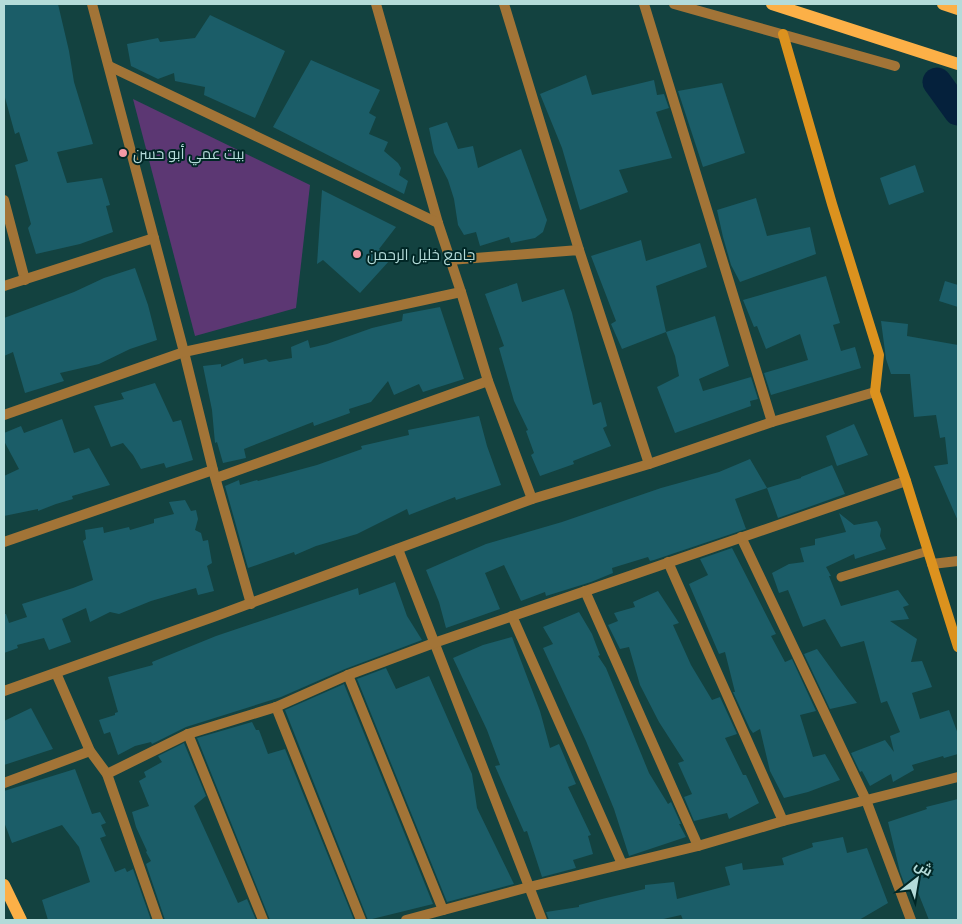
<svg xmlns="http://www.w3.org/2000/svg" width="962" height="924" viewBox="0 0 962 924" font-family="'Source Serif 4',Cairo,serif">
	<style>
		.green { fill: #5c3773 }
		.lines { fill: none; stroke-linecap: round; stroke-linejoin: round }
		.river { stroke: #05213c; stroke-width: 29 }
		.building { fill: #1b5d68 }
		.lane { stroke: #a27437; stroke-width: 9 }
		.street { stroke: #a27437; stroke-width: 10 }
		.secondary { stroke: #dc921e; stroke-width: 10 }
		.primary { stroke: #fcb047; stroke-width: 12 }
		.poi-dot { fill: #f49aa6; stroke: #012726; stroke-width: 2 }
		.labels { text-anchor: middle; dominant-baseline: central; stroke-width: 4; stroke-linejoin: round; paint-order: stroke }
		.poi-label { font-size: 15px; fill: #b4dbd9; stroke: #012726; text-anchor: start }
	</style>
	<rect width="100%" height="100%" fill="#134240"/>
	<path class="green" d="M133 99 310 185 296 308 195 336Z"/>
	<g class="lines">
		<path class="river" d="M937 82 958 111"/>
	</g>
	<g class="building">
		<path d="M4 4H58L69 51 74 82 93 144 57 152 67 183 102 178 110 205 106 206 113 232 80 244 36 254 28 228 31 224 15 165 28 161 19 132 15 134 4 94Z"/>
		<path d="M210 15 285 51 255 118 204 95 205 87 175 81 174 73 158 79 131 66 127 44 158 38 160 42 195 38Z"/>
		<path d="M311 60 380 90 369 113 376 117 369 134 388 142 384 151 398 163 401 168 399 175 408 181 404 194 273 127Z"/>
		<path d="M586 75 592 95 654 80 657 95 664 94 669 108 656 112 672 158 619 170 628 192 580 210 562 148 540 94Z"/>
		<path d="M722 83 745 153 703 167 678 91Z"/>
		<path d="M447 122 458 149 473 146 478 168 521 149 547 220 543 232 535 238 511 243 509 237 480 246 476 232 464 235 458 225 454 199 448 180 434 153 429 128Z"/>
		<path d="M915 165 924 192 889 205 880 178Z"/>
		<path d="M322 190 396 227 379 249 390 260 360 293 323 260 317 264Z"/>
		<path d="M756 198 767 236 810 227 816 254 740 282 731 265 723 237 717 210Z"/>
		<path d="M641 240 646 261 700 243 707 267 656 286 666 332 622 349 611 324 616 321 591 256Z"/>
		<path d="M135 268 148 305 157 340 130 349 99 364 60 373 64 381 25 393 13 352 4 356V318L74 292 104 278Z"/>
		<path d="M826 276 840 323 833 325 841 351 855 347 861 368 771 395 764 373 808 360 800 334 766 349 757 326 754 327 743 300Z"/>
		<path d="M945 281 958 285V307L939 301Z"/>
		<path d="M517 283 522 302 564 289 572 313 593 405 601 402 607 426 603 428 611 446 573 461 574 464 540 476 531 455 534 453 526 431 528 430 514 401 499 348 504 346 485 294Z"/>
		<path d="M440 307 464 379 423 392 419 384 394 395 388 381 371 402 349 409 350 413 314 426 313 422 244 449 246 458 223 463 217 442 215 443 212 410 203 366 221 364V367L243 358 244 364 266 359 269 362 292 358 291 347 308 340 310 348 327 344 372 328 402 321 403 314Z"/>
		<path d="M715 316 729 366 699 379 703 391 751 377 758 399 750 401 751 406 675 433 657 387 679 376 675 356 666 332Z"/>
		<path d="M881 321 908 324 907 336 958 345V521L934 466 948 464 945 437 940 438 936 415 914 417 910 374H891L886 359Z"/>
		<path d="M155 383 173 422 181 420 193 460 166 468 164 463 141 469 133 455 123 443 111 447 94 406 124 399 121 393Z"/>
		<path d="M479 416 487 446 501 485 456 500 455 497 409 515 407 509 357 534 316 546 295 555 294 552 248 568 225 486 239 480 240 485 257 480 258 481 317 465 362 449 361 446 409 435 408 430Z"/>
		<path d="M62 419 74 453 89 448 110 485 72 496 73 499 56 504 38 511V509L4 516V476L19 469 4 441V433L21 426 24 433Z"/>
		<path d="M854 424 868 455 837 466 826 436Z"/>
		<path d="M750 459 767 488 735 499 746 529 654 560 650 561 648 557 612 568 613 573 591 582 546 596 545 592 521 601 504 565 485 573 500 609 446 628 439 602 426 570 486 544 562 522 661 488 719 472Z"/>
		<path d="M832 465 845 494 778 518 767 488 801 478V477Z"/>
		<path d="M185 500 191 511 196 510 198 519 195 530 201 533 203 541 208 540 212 563 207 566 214 591 198 595 196 588 151 601 119 614 110 612 90 622 86 608 62 619 71 642 49 650 44 638 17 645 18 648 4 653V614H6L9 623 27 617 22 604 73 588 93 580 83 541 86 539 85 530 103 527 104 533 129 527 130 530 154 523V519L174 514 169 502Z"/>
		<path d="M839 513 854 525 877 521 881 529 880 536 886 549 855 559 854 554 826 567 831 576H829L841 606 898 590 909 605 903 607 909 619 890 621 917 639 911 662 922 661 932 687 912 693 920 719 949 710 958 734V754L944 758 943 756 912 765 914 770 893 782 891 774 870 786 862 771 860 772 851 753 885 740 894 752 890 736 900 732 887 701 881 703 864 641 841 647 825 619 803 627 788 590 779 593 772 573 789 564 804 562 800 548 815 545V539L846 532Z"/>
		<path d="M732 548 776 634 771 636 785 662 792 659 816 711 800 715 813 757 825 754 840 780 808 792 784 798 770 771 760 729 753 733 750 729 733 692H735L725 652 719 654 689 584 708 575 700 559Z"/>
		<path d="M395 582 407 616 422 640 345 669 281 697 186 727 152 744 151 742 135 746 118 755 110 732 104 734 99 720 115 715V713L118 712 108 677 153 665 152 662 216 636 358 588 359 595Z"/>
		<path d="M658 591 679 623 673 625 691 665 712 700 720 697 737 734 725 738 743 775H746L759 803 729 819 727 813 694 821 684 797 692 794 678 763 684 761 659 722 640 685 629 647 620 649 608 625 618 621 614 613 635 607 633 602Z"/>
		<path d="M579 612 592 634 600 655 598 656 606 668 649 773 668 804 671 802 681 824H679L686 837 629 856 614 809 586 741 543 648 553 644 543 627Z"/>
		<path d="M512 637 540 711 550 748 559 744 576 784 568 787 591 835 588 836 593 854 573 860 576 868 542 877 527 831 524 832 495 766 500 765 487 730 453 658 483 645Z"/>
		<path d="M817 649 838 678 857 703 830 709 804 654Z"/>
		<path d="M386 668 396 689 429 676 472 774 477 808 514 884 447 902 357 679Z"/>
		<path d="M344 684 433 904 368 920 285 710Z"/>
		<path d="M31 708 53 749 4 765V721Z"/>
		<path d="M252 722 256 730H259L268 754 285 749 354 920H270L197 738Z"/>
		<path d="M184 743 206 796 194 806 238 903 247 899 256 920H165L146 864 151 861 146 852 147 851 136 827 132 812 149 806 139 781 146 777 144 772 162 762 158 756Z"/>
		<path d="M75 769 92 814 100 812 106 823 101 825 106 836 100 838 115 872 125 868 127 872 133 869 151 920H48L42 900 90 882 79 847 62 825 12 843 4 822V791Z"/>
		<path d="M958 799V920H929L915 885 906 888 900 872 888 822 927 809 926 807Z"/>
		<path d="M843 837 847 853 867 848 888 903 859 920H683L681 915 659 920H549L546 912 579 907V905L602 899 645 889V885L674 882 677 899 730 885 725 867 742 863 743 870 784 865 782 858 813 847 812 843Z"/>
	</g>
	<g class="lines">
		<path class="lane" d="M841 577 928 551"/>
		<g class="street">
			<path d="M92 4 184 352 213 470 251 604"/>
			<path d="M376 4 438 223 461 292 488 381 532 499"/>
			<path d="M504 4 579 250"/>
			<path d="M644 4 772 422"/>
			<path d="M674 4 895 66"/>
			<path d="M109 66 438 223"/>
			<path d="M4 200 25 280"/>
			<path d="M450 260 579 250 649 464"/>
			<path d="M4 286 154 238"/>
			<path d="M4 415 184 352 461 292"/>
			<path d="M216 478 488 381"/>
			<path d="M741 537 866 800 911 920"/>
			<path d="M4 542 213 470"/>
			<path d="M398 549 542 920"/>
			<path d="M668 562 783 821"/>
			<path d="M932 564 958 561"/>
			<path d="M585 591 698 846"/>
			<path d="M512 616 622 864"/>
			<path d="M56 673 90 751 107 774 158 920"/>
			<path d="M348 675 443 910"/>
			<path d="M4 691 216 616 532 499 649 464 772 422 875 392"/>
			<path d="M276 707 361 920"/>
			<path d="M188 734 263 920"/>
			<path d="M107 774 188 734 276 707 348 675 434 643 906 481"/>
			<path d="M4 783 90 751"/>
			<path d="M406 920 529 887 698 846 783 821 958 777"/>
		</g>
		<path class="secondary" d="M783 34 832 204 879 355 875 392 906 481 958 647"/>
		<g class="primary">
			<path d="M772 4 958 64"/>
			<path d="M943 4 958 9"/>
			<path d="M4 885 21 920"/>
		</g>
	</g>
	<g class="poi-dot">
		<circle cx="123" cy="153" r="5"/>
		<circle cx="357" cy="254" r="5"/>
	</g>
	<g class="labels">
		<g class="poi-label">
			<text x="133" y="153">بيت عمي أبو حسن</text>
			<text x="367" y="254">جامع خليل الرحمن</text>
		</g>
	</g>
	<rect width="962" height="924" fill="none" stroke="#b4dbd9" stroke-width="10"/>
	<g transform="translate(917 879) rotate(31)" stroke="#012726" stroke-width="4" paint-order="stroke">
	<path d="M0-4L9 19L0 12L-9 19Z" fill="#b4dbd9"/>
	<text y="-8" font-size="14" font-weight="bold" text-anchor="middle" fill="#b4dbd9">ش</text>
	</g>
</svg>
